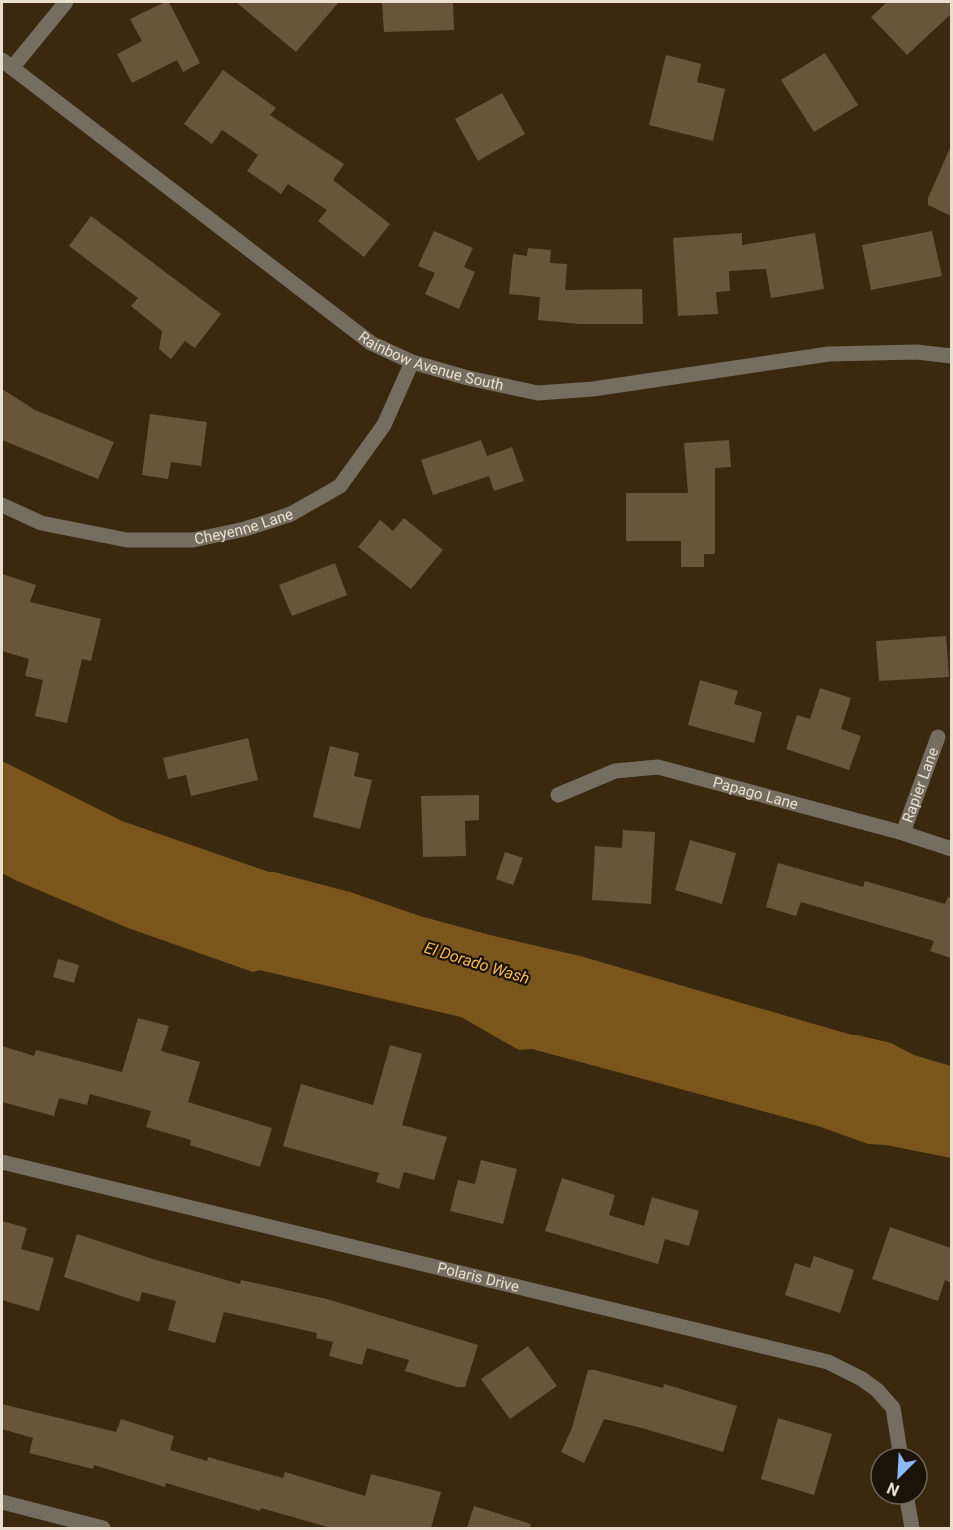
<svg xmlns="http://www.w3.org/2000/svg" width="953" height="1530" viewBox="0 0 953 1530" font-family="Roboto,sans-serif">
	<style>
		.water { fill: #7a561c }
		.building { fill: #69563a }
		.lines { fill: none; stroke-linecap: round; stroke-linejoin: round }
		.minor { stroke: #766d61; stroke-width: 15 }
		.labels { text-anchor: middle; dominant-baseline: central; stroke-width: 4.5; stroke-linejoin: round; paint-order: stroke }
		.street-label { font-size: 15px; fill: #eadfcf; stroke: #1b1308 }
		.water-label { font-size: 16px; font-style: italic; fill: #f7b751; stroke: #1b1308 }
	</style>
	<rect width="100%" height="100%" fill="#3a290e"/>
	<path class="water" d="M2 761 122 821 269 872H274L350 892 420 916 490 935 580 956 852 1035H857L891 1043 914 1055 951 1066V1158L886 1145 868 1144 821 1127 532 1049 519 1050 461 1017 259 970 253 972 128 928 15 880 2 873Z"/>
	<g class="building">
		<path d="M165 2H169L200 63 183 72 177 60 132 83 117 54 142 41 130 19Z"/>
		<path d="M236 2H339L296 52Z"/>
		<path d="M382 2H453L454 30 384 32Z"/>
		<path d="M887 2H951V14L907 55 871 17Z"/>
		<path d="M825 53 858 105 814 132 781 80Z"/>
		<path d="M666 55 701 64 697 82 725 89 713 141 649 125Z"/>
		<path d="M223 70 276 108 270 115 344 164 333 180 390 224 364 257 318 221 327 210 288 184 281 194 247 171 258 155 222 130 212 144 184 124Z"/>
		<path d="M502 93 525 134 478 161 455 119Z"/>
		<path d="M951 146V216L928 205V198Z"/>
		<path d="M91 216 221 314 195 348 185 341 171 359 159 349 162 331 131 306 138 298 69 246Z"/>
		<path d="M434 231 473 248 464 267 475 272 459 309 425 294 435 273 418 266Z"/>
		<path d="M932 231 942 276 871 290 862 245Z"/>
		<path d="M742 233V245L815 233 824 289 771 298 766 269 729 271 730 291 716 292 718 314 678 316 673 238Z"/>
		<path d="M528 248 551 250 550 263 567 264 565 290 642 289 643 324H580L538 320 540 297 509 294 513 254 527 256Z"/>
		<path d="M2 389 35 410 114 442 98 479 2 440Z"/>
		<path d="M150 414 207 422 201 466 171 462 168 479 142 475Z"/>
		<path d="M481 440 487 456 512 447 524 481 494 491 489 476 433 495 421 460Z"/>
		<path d="M729 440 731 467 715 468V554H704V567H681V541H626V493H688L684 443Z"/>
		<path d="M404 518 443 550 411 589 358 547 380 520 393 531Z"/>
		<path d="M335 563 347 595 292 616 279 585Z"/>
		<path d="M2 574 36 585 30 602 101 619 91 661 82 659 67 723 35 716 43 680 25 676 29 659 2 651Z"/>
		<path d="M946 636 949 677 879 681 876 641Z"/>
		<path d="M700 680 738 691 734 704 762 712 754 743 688 725Z"/>
		<path d="M820 688 851 698 841 729 861 736 849 770 786 749 797 715 810 719Z"/>
		<path d="M248 738 258 780 191 796 186 775 168 779 163 758Z"/>
		<path d="M330 746 359 753 354 776 372 780 360 829 313 817Z"/>
		<path d="M479 795V820L465 821 466 856 423 857 421 796Z"/>
		<path d="M623 830 655 832 651 904 592 900 595 846 622 848Z"/>
		<path d="M690 840 736 853 722 904 675 890Z"/>
		<path d="M505 852 523 858 513 885 496 879Z"/>
		<path d="M778 863 863 887 865 881 945 904 948 897 951 898V958L930 951 934 941 801 902 796 916 766 907Z"/>
		<path d="M58 959 79 965 74 983 53 977Z"/>
		<path d="M138 1018 169 1026 161 1051 200 1062 188 1102 272 1128 260 1167 190 1145 191 1140 146 1127 151 1111 90 1094 87 1105 59 1098 54 1116 2 1102V1046L34 1056 36 1050 122 1072Z"/>
		<path d="M390 1045 422 1054 402 1125 447 1137 434 1180 404 1172 399 1189 376 1182 379 1173 283 1146 301 1084 373 1105Z"/>
		<path d="M481 1160 517 1169 503 1224 450 1211 458 1180 475 1184Z"/>
		<path d="M562 1178 615 1195 609 1215 644 1226 652 1197 699 1211 689 1246 665 1239 658 1264 545 1231Z"/>
		<path d="M2 1221 27 1228 21 1249 54 1258 39 1311 2 1300Z"/>
		<path d="M890 1227 951 1248V1283L945 1280 938 1301 872 1279Z"/>
		<path d="M77 1234 153 1259 240 1284 241 1280 327 1299 478 1345 465 1387H457L405 1371 409 1360 367 1348 362 1365 329 1356 333 1342 316 1338 317 1333 224 1312 215 1343 168 1330 176 1301 142 1292 139 1302 64 1277Z"/>
		<path d="M814 1256 854 1270 840 1313 785 1295 795 1263 810 1268Z"/>
		<path d="M528 1346 557 1386 510 1419 481 1379Z"/>
		<path d="M588 1370H595L663 1388 664 1384 737 1406 723 1452 642 1428 604 1419 584 1463 561 1452 572 1428Z"/>
		<path d="M2 1404 116 1432 121 1419 174 1436 170 1450 207 1461 208 1457 283 1478 285 1472 365 1496 371 1474 441 1492 431 1528H331L261 1508 260 1511 166 1483 165 1487 94 1465 93 1469 29 1453 33 1438 2 1429Z"/>
		<path d="M778 1418 832 1434 814 1495 761 1479Z"/>
		<path d="M474 1506 531 1524 530 1528H467Z"/>
	</g>
	<g class="lines">
		<g class="minor">
			<path id="s1" d="M2 60 371 343 412 362 468 378 538 393 593 389 829 354 916 352 952 356"/>
			<path d="M12 68 66 2"/>
			<path id="s2" d="M2 505 41 523 127 540H193L245 529 291 514 340 486 384 425 412 362"/>
			<path id="s3" d="M558 795 615 771 658 767 903 833 952 849"/>
			<path id="s4" d="M903 833 938 737"/>
			<path id="s5" d="M2 1162 828 1362 862 1379 877 1390 893 1408 901 1458"/>
			<path d="M906 1494 912 1528"/>
			<path d="M2 1502 103 1528"/>
		</g>
	</g>
	<g class="labels">
		<g class="street-label">
			<text stroke="none"><textPath href="#s1" startOffset="528">Rainbow Avenue South</textPath></text>
			<text stroke="none"><textPath href="#s2" startOffset="249">Cheyenne Lane</textPath></text>
			<text stroke="none"><textPath href="#s4" startOffset="51">Rapier Lane</textPath></text>
			<text stroke="none"><textPath href="#s3" startOffset="206">Papago Lane</textPath></text>
			<text stroke="none"><textPath href="#s5" startOffset="490">Polaris Drive</textPath></text>
		</g>
		<g class="water-label">
			<text transform="translate(477 963) rotate(17)">El Dorado Wash</text>
		</g>
	</g>
	<rect width="953" height="1530" fill="none" stroke="#eadfcf" stroke-width="6"/>
	<g transform="translate(899 1476) rotate(204)"><circle r="28" fill="#1b1308" stroke="#6e6558" stroke-width="1.5"/>
	<path d="M0-4.5L10 22L0 15L-10 22Z" fill="#89bafc"/>
	<text y="-9" font-size="16" font-weight="bold" text-anchor="middle" fill="#eadfcf">N</text>
	</g>
</svg>
